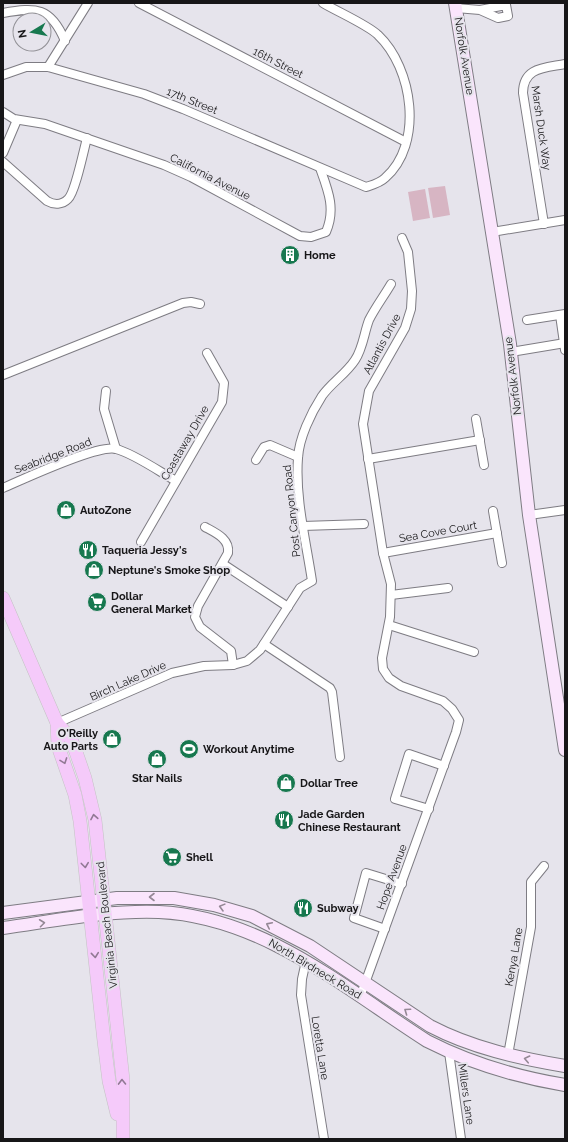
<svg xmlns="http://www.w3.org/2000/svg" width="568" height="1142" viewBox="0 0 568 1142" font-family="Raleway,sans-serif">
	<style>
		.pitch { fill: #d7b5c3 }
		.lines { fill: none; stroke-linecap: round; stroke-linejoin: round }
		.minor-casing { stroke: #7e7c83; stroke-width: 10 }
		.secondary-casing { stroke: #7e7c83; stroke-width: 14 }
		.primary-casing { stroke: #c3c2c3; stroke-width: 14 }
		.minor { stroke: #fff; stroke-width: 8 }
		.secondary { stroke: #fae5fc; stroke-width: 12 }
		.primary { stroke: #f5cafa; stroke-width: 13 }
		.oneway { stroke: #917994 }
		.oneway2 { stroke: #948895 }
		.labels { text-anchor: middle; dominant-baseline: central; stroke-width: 4; stroke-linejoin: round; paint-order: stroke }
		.street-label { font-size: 11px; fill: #171618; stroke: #e6e4ec }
		.poi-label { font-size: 11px; font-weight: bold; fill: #171618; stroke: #e6e4ec; text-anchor: start }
	</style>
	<rect width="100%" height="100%" fill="#e6e4ec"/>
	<g class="pitch">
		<path d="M445 186 450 215 433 218 428 188Z"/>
		<path d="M425 189 430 218 413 221 408 192Z"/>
	</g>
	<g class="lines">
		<defs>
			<g id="minor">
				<path d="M139 3 406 142"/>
				<path d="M456 8 480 10 498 18 508 16 506 5 480 10"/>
				<path d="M3 13C36 7 51 7 65 41"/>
				<path d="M48 67 88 3"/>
				<path d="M3 75 26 67H48L144 94 183 109 366 187C372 185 380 183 385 178 424 144 413 68 378 35 368 25 336 11 323 3"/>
				<path d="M3 112 14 119 45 124 164 165 191 177 300 236 311 237 326 232C336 209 328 190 320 168"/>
				<path d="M3 153 17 120"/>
				<path d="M3 162 47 201C54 205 62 205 68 199 75 193 84 149 87 138"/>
				<path d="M544 224 523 93C523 67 545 68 565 64"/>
				<path d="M492 232 565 220"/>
				<path d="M560 315 565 350"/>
				<path d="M527 320 565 314"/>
				<path d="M511 352 565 343"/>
				<path d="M3 375 183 303 191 302 200 304"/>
				<path d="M106 391 104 409 116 449"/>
				<path d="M476 419 484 465"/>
				<path d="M368 459 480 440"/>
				<path d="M256 460 264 447 270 445 298 457"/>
				<path d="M3 488C24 479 98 444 116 449 133 453 160 472 176 481"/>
				<path d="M493 511 502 563"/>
				<path d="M529 515 565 510"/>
				<path d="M303 526 364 524"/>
				<path d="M205 527C216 533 230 539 228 553L198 606 195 617 200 627 231 651 233 665"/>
				<path d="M141 542 222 402 224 383 207 353"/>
				<path d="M383 553 497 533"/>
				<path d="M223 564 288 607"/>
				<path d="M391 595 448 588"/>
				<path d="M389 625 474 652"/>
				<path d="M264 644 330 688 332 692 340 757"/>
				<path d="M57 723 172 673 204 666 233 665 247 661 260 650 300 588 312 581C306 541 295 498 298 458 299 438 311 413 322 396 331 383 346 374 355 360 363 348 364 333 369 320 375 308 384 296 391 284"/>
				<path d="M429 809 395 799 409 754 444 766"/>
				<path d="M385 929 354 918 366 873 402 884"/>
				<path d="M306 961 302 979 301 995 324 1139"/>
				<path d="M360 997 456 732 459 720 452 709 443 701 401 686 389 678 383 669 382 658 390 617 391 584 383 553 363 424 369 391 405 328 411 309 412 291 408 252 402 238"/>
				<path d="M449 1052 461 1139"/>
				<path d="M508 1055 531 927V882L544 866"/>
			</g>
			<g id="secondary">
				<path d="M455 3 510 344 529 515 565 750"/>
				<path d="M3 913 117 898H174L214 905 252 916 310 946 430 1026C472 1048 518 1058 565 1066"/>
				<path d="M3 928C54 921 107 910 159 912 263 917 344 988 427 1041 470 1063 517 1077 565 1085"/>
			</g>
			<g id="primary">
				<path d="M3 598 57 723 71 739 76 752 85 778 95 820 123 1080V1139"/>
				<path d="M57 723 58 746 75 795 80 821 104 1041 109 1081 117 1114"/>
			</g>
		</defs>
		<use href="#minor" class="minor-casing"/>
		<use href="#secondary" class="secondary-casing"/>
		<use href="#primary" class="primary-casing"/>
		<use href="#minor" class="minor"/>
		<use href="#secondary" class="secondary"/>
		<use href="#primary" class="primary"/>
	</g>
	<defs><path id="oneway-chevron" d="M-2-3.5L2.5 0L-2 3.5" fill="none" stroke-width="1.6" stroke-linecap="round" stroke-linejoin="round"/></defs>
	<g class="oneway">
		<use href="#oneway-chevron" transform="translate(64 761) rotate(70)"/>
		<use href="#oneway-chevron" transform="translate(94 817) rotate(-100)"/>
		<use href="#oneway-chevron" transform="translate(85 865) rotate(83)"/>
		<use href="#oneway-chevron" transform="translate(95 955) rotate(84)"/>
		<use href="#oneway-chevron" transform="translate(122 1082) rotate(-91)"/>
	</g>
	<g class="oneway2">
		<use href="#oneway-chevron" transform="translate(152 897) rotate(-180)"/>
		<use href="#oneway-chevron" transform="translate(222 907) rotate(-165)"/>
		<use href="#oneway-chevron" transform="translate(42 923) rotate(-7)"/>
		<use href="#oneway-chevron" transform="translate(269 925) rotate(-154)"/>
		<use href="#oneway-chevron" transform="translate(407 1011) rotate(-145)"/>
		<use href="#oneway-chevron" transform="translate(527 1059) rotate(-168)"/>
	</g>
	<defs>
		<symbol id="building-disc" viewBox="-11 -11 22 22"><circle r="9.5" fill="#17784f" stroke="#e6e4ec"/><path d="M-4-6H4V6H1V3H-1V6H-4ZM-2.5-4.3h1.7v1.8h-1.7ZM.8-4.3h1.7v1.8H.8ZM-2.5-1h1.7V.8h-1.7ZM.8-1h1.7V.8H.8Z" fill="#fff"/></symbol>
		<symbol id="shop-disc" viewBox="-11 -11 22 22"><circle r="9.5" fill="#17784f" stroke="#e6e4ec"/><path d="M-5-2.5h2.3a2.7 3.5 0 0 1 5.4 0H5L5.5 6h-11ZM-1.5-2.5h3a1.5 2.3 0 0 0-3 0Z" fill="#fff"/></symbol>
		<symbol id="restaurant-disc" viewBox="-11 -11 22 22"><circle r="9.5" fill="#17784f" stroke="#e6e4ec"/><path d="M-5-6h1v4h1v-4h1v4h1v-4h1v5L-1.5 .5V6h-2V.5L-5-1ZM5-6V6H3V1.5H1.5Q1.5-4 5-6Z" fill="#fff"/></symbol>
		<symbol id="supermarket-disc" viewBox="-11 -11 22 22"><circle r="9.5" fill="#17784f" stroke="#e6e4ec"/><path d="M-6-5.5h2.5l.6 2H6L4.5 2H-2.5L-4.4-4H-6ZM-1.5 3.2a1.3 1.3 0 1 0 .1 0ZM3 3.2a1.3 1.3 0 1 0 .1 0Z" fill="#fff"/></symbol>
		<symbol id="stadium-disc" viewBox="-11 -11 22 22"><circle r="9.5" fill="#17784f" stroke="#e6e4ec"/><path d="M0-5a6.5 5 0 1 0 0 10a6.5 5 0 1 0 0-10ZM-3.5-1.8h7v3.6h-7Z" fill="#fff"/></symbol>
	</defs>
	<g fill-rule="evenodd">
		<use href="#building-disc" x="279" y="244" width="22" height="22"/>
		<use href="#shop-disc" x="55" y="499" width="22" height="22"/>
		<use href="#restaurant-disc" x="77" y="539" width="22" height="22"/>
		<use href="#shop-disc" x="83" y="559" width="22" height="22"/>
		<use href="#supermarket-disc" x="86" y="591" width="22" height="22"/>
		<use href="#shop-disc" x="101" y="728" width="22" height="22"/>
		<use href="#stadium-disc" x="178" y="738" width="22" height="22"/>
		<use href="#shop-disc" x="146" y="748" width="22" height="22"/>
		<use href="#shop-disc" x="275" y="772" width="22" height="22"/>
		<use href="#restaurant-disc" x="273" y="809" width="22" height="22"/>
		<use href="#supermarket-disc" x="161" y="846" width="22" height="22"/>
		<use href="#restaurant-disc" x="292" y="897" width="22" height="22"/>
	</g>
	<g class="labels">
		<g class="street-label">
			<text transform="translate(464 56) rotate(81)">Norfolk Avenue</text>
			<text transform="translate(278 63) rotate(27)">16th Street</text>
			<text transform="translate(192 101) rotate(22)">17th Street</text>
			<text transform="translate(541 128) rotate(82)">Marsh Duck Way</text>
			<text transform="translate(210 177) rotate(27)">California Avenue</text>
			<text transform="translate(382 344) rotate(-62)">Atlantis Drive</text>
			<text transform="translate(513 376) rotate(-97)">Norfolk Avenue</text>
			<text transform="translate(185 443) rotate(-60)">Coastaway Drive</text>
			<text transform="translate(53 456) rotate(-21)">Seabridge Road</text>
			<text transform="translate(292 511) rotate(-96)">Post Canyon Road</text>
			<text transform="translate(438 532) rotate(-10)">Sea Cove Court</text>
			<text transform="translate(128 681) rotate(-24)">Birch Lake Drive</text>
			<text transform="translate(392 877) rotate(-70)">Hope Avenue</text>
			<text transform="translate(107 925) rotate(-96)">Virginia Beach Boulevard</text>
			<text transform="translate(514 957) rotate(-80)">Kenya Lane</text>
			<text transform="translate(315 969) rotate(31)">North Birdneck Road</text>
			<text transform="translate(320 1048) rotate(81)">Loretta Lane</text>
			<text transform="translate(466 1094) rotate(82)">Millers Lane</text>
		</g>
		<g class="poi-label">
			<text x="304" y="255">Home</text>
			<text x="80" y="510">AutoZone</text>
			<text x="102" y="550">Taqueria Jessy's</text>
			<text x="108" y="570">Neptune's Smoke Shop</text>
			<text x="111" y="596">Dollar<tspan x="111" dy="13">General Market</tspan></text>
			<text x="98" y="733" text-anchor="end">O'Reilly<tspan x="98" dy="13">Auto Parts</tspan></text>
			<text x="203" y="749">Workout Anytime</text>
			<text x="157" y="778" text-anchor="middle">Star Nails</text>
			<text x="300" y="783">Dollar Tree</text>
			<text x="298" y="814">Jade Garden<tspan x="298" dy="13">Chinese Restaurant</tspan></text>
			<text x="186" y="857">Shell</text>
			<text x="317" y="908">Subway</text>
		</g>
	</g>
	<rect width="568" height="1142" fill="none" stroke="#171618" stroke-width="8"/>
	<g transform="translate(32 32) rotate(260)"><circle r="19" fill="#e6e4ec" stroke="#939297"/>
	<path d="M0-3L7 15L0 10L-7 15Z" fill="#17784f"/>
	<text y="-6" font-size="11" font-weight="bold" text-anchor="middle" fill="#171618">N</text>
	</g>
</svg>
